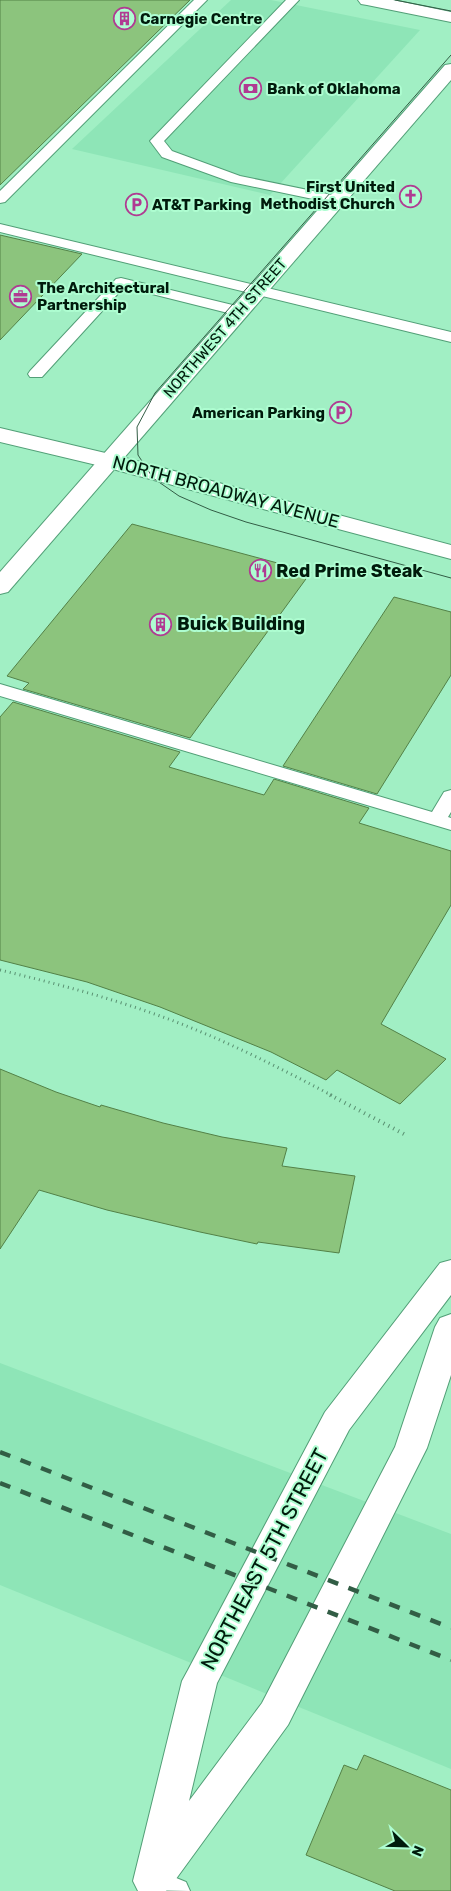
<svg xmlns="http://www.w3.org/2000/svg" width="451" height="1891" viewBox="0 0 451 1891" font-family="Rubik,sans-serif">
	<style>
		.built { fill: #8ee5b7 }
		.building { fill: #8cc47d; stroke: #538147 }
		.lines { fill: none; stroke-linecap: round; stroke-linejoin: round }
		.service-casing { stroke: #529f77; stroke-width: 2 }
		.tertiary-casing { stroke: #529f77; stroke-width: 2 }
		.secondary-casing { stroke: #529f77; stroke-width: 2 }
		.primary-casing { stroke: #529f77; stroke-width: 2 }
		.path-far1 { stroke: #599071; stroke-width: 3; stroke-dasharray: 1 4; stroke-linecap: butt }
		.path { stroke: #599071; stroke-width: 4; stroke-dasharray: 1 4.5; stroke-linecap: butt }
		.service { fill: #fff; fill-rule: evenodd }
		.tertiary { fill: #fff; fill-rule: evenodd }
		.secondary { fill: #fff; fill-rule: evenodd }
		.primary { fill: #fff; fill-rule: evenodd }
		.tram { stroke: #325d45; stroke-width: 1 }
		.rail { stroke: #325d45; stroke-width: 4.5; stroke-dasharray: 11 11; stroke-linecap: butt }
		.labels { text-anchor: middle; dominant-baseline: central; stroke-width: 4; stroke-linejoin: round; paint-order: stroke }
		.far-poi-label { font-size: 15px; font-weight: bold; fill: #001b0c; stroke: #aefdd1; text-anchor: start }
		.far-street-label { font-size: 15px; fill: #001b0c; stroke: #aefdd1 }
		.street-label { font-size: 18px; fill: #001b0c; stroke: #aefdd1 }
		.poi-label { font-size: 18px; font-weight: bold; fill: #001b0c; stroke: #aefdd1; text-anchor: start }
		.near-street-label { font-size: 21px; fill: #001b0c; stroke: #aefdd1 }
	</style>
	<rect width="100%" height="100%" fill="#a1efc4"/>
	<g class="built">
		<path d="M231 0H271L420 30 270 195 72 149Z"/>
		<path d="M0 1363 451 1534V1769L0 1585Z"/>
	</g>
	<g class="building">
		<path d="M0 0H190L0 185Z"/>
		<path d="M0 235 82 254 0 340Z"/>
		<path d="M132 524 311 572 190 738 23 689 29 683 7 676Z"/>
		<path d="M394 597 451 612V675L377 794 283 766Z"/>
		<path d="M13 702 180 752 169 767 264 795 274 779 369 808 359 823 451 851V905L381 1024 446 1059 400 1104 337 1070 326 1080 271 1052 160 1007 87 982 0 960V717Z"/>
		<path d="M0 1069 56 1092 100 1107 101 1105 163 1123 222 1137 287 1148 282 1166 355 1176 339 1253 258 1242 257 1244 200 1232 107 1210 39 1190 0 1249Z"/>
		<path d="M364 1755 451 1790V1891H395L306 1855 344 1765 357 1770Z"/>
	</g>
	<g class="lines">
		<defs>
			<g id="service">
				<path d="M194 0H207L5 202 0 203V191Z"/>
				<path d="M286 0H299L164 141 172 151 240 176 342 197 344 200 342 203 337 204 231 182 162 157 150 141Z"/>
				<path d="M0 224 451 332V342L0 232Z"/>
				<path d="M121 278 245 308 248 311 245 314 240 316 124 287 42 377H30L28 374 30 371 116 279Z"/>
				<path d="M0 684 432 812 444 792 451 790V812L448 817 451 818V830L0 696Z"/>
				<path d="M152 1868 186 1882 190 1891 142 1890 138 1881 142 1872Z"/>
			</g>
			<g id="tertiary">
				<path d="M358 0H393L451 12V22L367 5 361 4Z"/>
				<path d="M451 64V80L8 592 0 594V572L445 65Z"/>
			</g>
			<path id="secondary" d="M451 1260V1295L349 1430 217 1683 189 1801 262 1703 395 1447 435 1327 440 1318 451 1314V1375L427 1448 288 1725 173 1883 169 1885 166 1891H138L133 1881 182 1681 188 1670 325 1412 440 1263Z"/>
			<path id="primary" d="M0 428 118 456 451 545V559L105 467 0 442Z"/>
		</defs>
		<use href="#service" class="service-casing"/>
		<use href="#tertiary" class="tertiary-casing"/>
		<use href="#secondary" class="secondary-casing"/>
		<use href="#primary" class="primary-casing"/>
		<path class="path-far1" d="M0 970C58 984 115 999 171 1020 227 1041 280 1068 333 1096"/>
		<path class="path" d="M330 1095 404 1134"/>
		<use href="#service" class="service"/>
		<use href="#tertiary" class="tertiary"/>
		<use href="#secondary" class="secondary"/>
		<use href="#primary" class="primary"/>
		<g class="tram">
			<path d="M395 0 451 11"/>
			<path d="M451 55 155 393 137 427 138 455 153 478 179 496 211 510 246 522 451 578"/>
		</g>
		<g class="rail">
			<path d="M0 1452 451 1628"/>
			<path d="M0 1483 451 1660"/>
		</g>
	</g>
	<defs>
		<symbol id="building-ring" viewBox="-11 -11 22 22"><circle r="9.5" fill="#aefdd1" stroke="#b03b92" stroke-width="1.5"/><path d="M-4-6H4V6H1V3H-1V6H-4ZM-2.5-4.3h1.7v1.8h-1.7ZM.8-4.3h1.7v1.8H.8ZM-2.5-1h1.7V.8h-1.7ZM.8-1h1.7V.8H.8Z" fill="#b03b92"/></symbol>
		<symbol id="bank-ring" viewBox="-11 -11 22 22"><circle r="9.5" fill="#aefdd1" stroke="#b03b92" stroke-width="1.5"/><path d="M-6-4H6V4H-6ZM0-2.3a2.3 2.3 0 1 0 0 4.6a2.3 2.3 0 1 0 0-4.6Z" fill="#b03b92"/></symbol>
		<symbol id="church-ring" viewBox="-11 -11 22 22"><circle r="9.5" fill="#aefdd1" stroke="#b03b92" stroke-width="1.5"/><path d="M-1.2-6h2.4v3.5h3.3v2.4h-3.3V6h-2.4V-.1h-3.3v-2.4h3.3Z" fill="#b03b92"/></symbol>
		<symbol id="parking-ring" viewBox="-11 -11 22 22"><circle r="9.5" fill="#aefdd1" stroke="#b03b92" stroke-width="1.5"/><path d="M-3.5-5.5H1a3.5 3.5 0 0 1 0 7H-1V5.5H-3.5ZM-1-3.4V-.6H.8a1.4 1.4 0 0 0 0-2.8Z" fill="#b03b92"/></symbol>
		<symbol id="office-ring" viewBox="-11 -11 22 22"><circle r="9.5" fill="#aefdd1" stroke="#b03b92" stroke-width="1.5"/><path d="M-6-3h4V-5.5h4V-3h4V5H-6ZM-1-4.5V-3h2v-1.5ZM-6 0V1H6V0Z" fill="#b03b92"/></symbol>
		<symbol id="restaurant-ring" viewBox="-11 -11 22 22"><circle r="9.5" fill="#aefdd1" stroke="#b03b92" stroke-width="1.5"/><path d="M-5-6h1v4h1v-4h1v4h1v-4h1v5L-1.5 .5V6h-2V.5L-5-1ZM5-6V6H3V1.5H1.5Q1.5-4 5-6Z" fill="#b03b92"/></symbol>
	</defs>
	<g fill-rule="evenodd">
		<use href="#building-ring" x="112" y="6" width="25" height="25"/>
		<use href="#bank-ring" x="238" y="76" width="25" height="25"/>
		<use href="#church-ring" x="398" y="184" width="25" height="25"/>
		<use href="#parking-ring" x="124" y="192" width="25" height="25"/>
		<use href="#office-ring" x="8" y="284" width="25" height="25"/>
		<use href="#parking-ring" x="328" y="400" width="25" height="25"/>
		<use href="#restaurant-ring" x="248" y="558" width="25" height="25"/>
		<use href="#building-ring" x="148" y="612" width="25" height="25"/>
	</g>
	<g class="labels">
		<g class="far-poi-label">
			<text x="140" y="19">Carnegie Centre</text>
			<text x="267" y="89">Bank of Oklahoma</text>
			<text x="395" y="187" text-anchor="end">First United<tspan x="395" dy="17">Methodist Church</tspan></text>
			<text x="152" y="205">AT&amp;T Parking</text>
			<text x="37" y="288">The Architectural<tspan x="37" dy="17">Partnership</tspan></text>
			<text x="325" y="413" text-anchor="end">American Parking</text>
		</g>
		<g class="far-street-label">
			<text transform="translate(225 328) rotate(-49)">NORTHWEST 4TH STREET</text>
		</g>
		<g class="street-label">
			<text transform="translate(226 492) rotate(15)">NORTH BROADWAY AVENUE</text>
		</g>
		<g class="poi-label">
			<text x="276" y="571">Red Prime Steak</text>
			<text x="177" y="624">Buick Building</text>
		</g>
		<g class="near-street-label">
			<text transform="translate(264 1559) rotate(-62)">NORTHEAST 5TH STREET</text>
		</g>
	</g>
	<g transform="translate(406 1846) rotate(113)" stroke="#aefdd1" stroke-width="4" paint-order="stroke">
	<path d="M0-4L9 19L0 12L-9 19Z" fill="#001b0c"/>
	<text y="-8" font-size="14" font-weight="bold" text-anchor="middle" fill="#001b0c">N</text>
	</g>
</svg>
